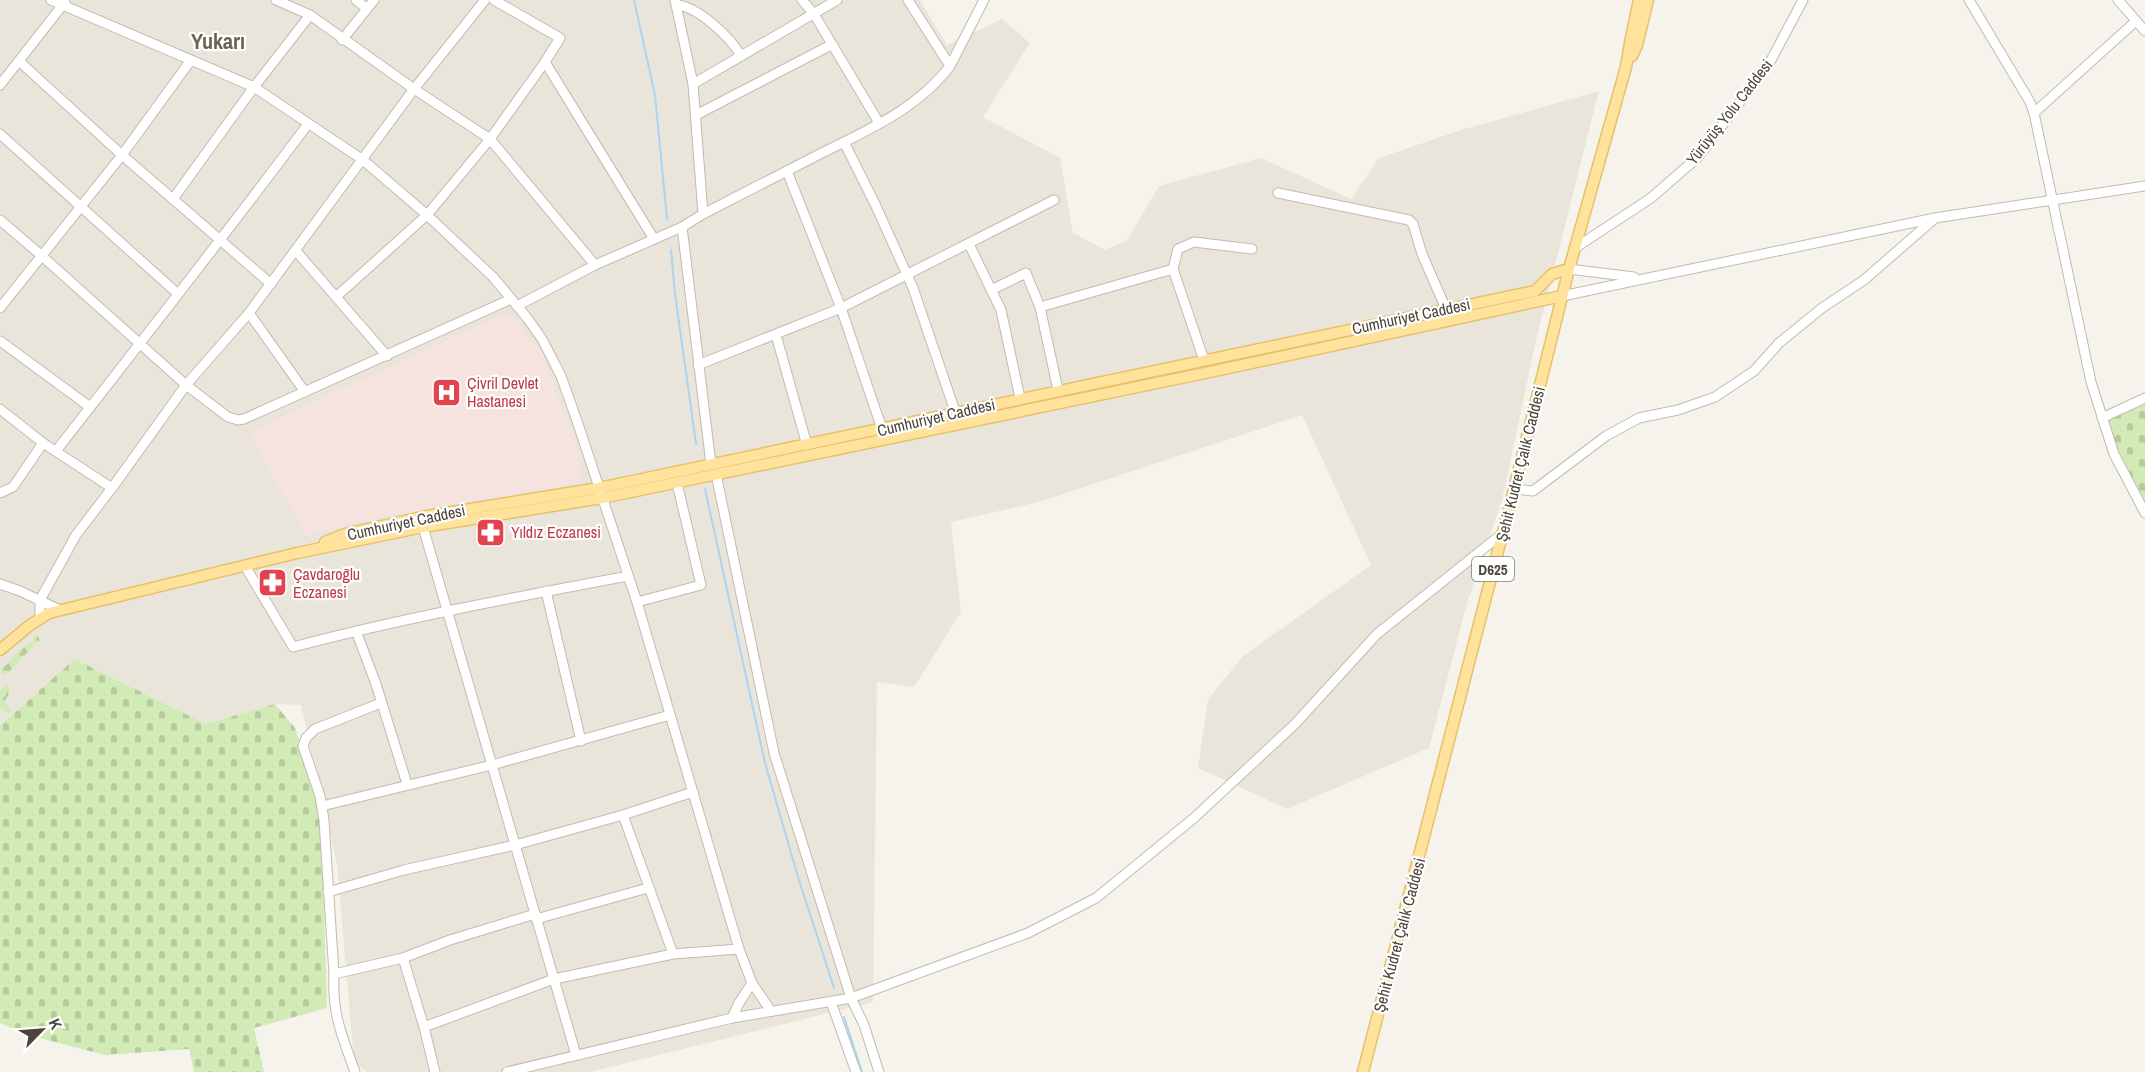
<svg xmlns="http://www.w3.org/2000/svg" width="2145" height="1072" viewBox="0 0 2145 1072" font-family="'Archivo Narrow',sans-serif">
	<style>
		.residential { fill: #eae5da }
		.medical { fill: #f6e3e0 }
		.forest { fill: url(#forest-firs) }
		.cemetery { fill: url(#cemetery-stones) }
		.lines { fill: none; stroke-linecap: round; stroke-linejoin: round }
		.stream { stroke: #a9d4f2; stroke-width: 2 }
		.minor-casing { stroke: #c2bbae; stroke-width: 11 }
		.major-casing { stroke: #e6c16a; stroke-width: 13 }
		.minor { stroke: #fff; stroke-width: 9 }
		.major { stroke: #ffe39c; stroke-width: 10 }
		.labels { text-anchor: middle; dominant-baseline: central; stroke-width: 4.5; stroke-linejoin: round; paint-order: stroke }
		.shield { fill: #fff; stroke: #817c74; stroke-width: 1.5 }
		.shield-label { font-size: 15px; font-weight: bold; fill: #4b4439 }
		.street-label { font-size: 16px; fill: #4b4439; stroke: #fff }
		.health-label { font-size: 16px; fill: #be3a42; stroke: #fff; text-anchor: start }
		.district-label { font-size: 22px; font-weight: bold; fill: #6e6250; stroke: #fff }
	</style>
	<defs>
		<pattern id="forest-firs" width="22" height="20" patternUnits="userSpaceOnUse" patternTransform="scale(1.5)"><rect width="22" height="20" fill="#d2eab5"/><path d="M5 1l3.5 6h-7zM16 11l3.5 6h-7z" fill="#b6ca9c"/></pattern>
		<pattern id="cemetery-stones" width="16" height="16" patternUnits="userSpaceOnUse" patternTransform="scale(1.5)"><rect width="16" height="16" fill="#d2eab5"/><path d="M2 7V4a2 2 0 0 1 4 0v3zM10 15v-3a2 2 0 0 1 4 0v3z" fill="#b6ca9c"/></pattern>
	</defs>
	<rect width="100%" height="100%" fill="#f6f3ec"/>
	<path class="residential" d="M0 0H920L947 45 1002 19 1030 43 983 117 1060 158 1073 233 1105 250 1127 240 1159 186 1261 158 1351 199 1379 158 1461 130 1599 91 1536 340 1502 500 1467 603 1429 748 1287 809 1198 768 1208 699 1242 657 1371 565 1302 415 1039 502 951 522 961 612 914 687 877 682 873 1002 590 1072H367L354 1061 337 864 301 705 275 704 206 724 76 659 0 724Z"/>
	<path class="medical" d="M501 315 514 318 542 352 582 463 578 483 375 518 306 536 250 432Z"/>
	<g class="forest">
		<path d="M34 634 38 636 40 641 34 645 8 673 3 675 0 668 8 664 18 651 34 641Z"/>
		<path d="M6 683 10 692 4 702 12 710 8 714 0 707V691Z"/>
	</g>
	<g class="cemetery">
		<path d="M2145 395V506L2130 479 2103 417Z"/>
		<path d="M75 659 206 724 275 704 295 728 321 805 327 1008 254 1028 264 1072H194L189 1049 105 1055 28 1035 0 1023V725Z"/>
	</g>
	<g class="lines">
		<g class="stream">
			<path d="M634 0 655 95 667 219"/>
			<path d="M671 250 675 294 696 444"/>
			<path d="M705 489 765 763 798 877 834 988"/>
			<path d="M844 1017 862 1072"/>
		</g>
		<defs>
			<g id="minor">
				<path d="M51 0 254 87 363 160 427 215 493 277 528 319 542 339 561 376 577 421 637 602 739 949 752 983 771 1011"/>
				<path d="M276 0 310 15 414 89 490 139 595 265"/>
				<path d="M356 0 367 9"/>
				<path d="M675 0 693 84 703 214"/>
				<path d="M802 0 814 14 879 123"/>
				<path d="M1969 0 2030 102 2034 113 2091 382 2114 454 2145 513"/>
				<path d="M2118 0 2145 31"/>
				<path d="M676 5C698 6 731 38 741 56"/>
				<path d="M342 40 374 0"/>
				<path d="M20 62 122 155 271 284"/>
				<path d="M545 62 654 239"/>
				<path d="M950 66 984 0"/>
				<path d="M693 84 837 0"/>
				<path d="M0 85 65 2"/>
				<path d="M2034 113 2136 21"/>
				<path d="M696 115 831 45"/>
				<path d="M0 134 178 294"/>
				<path d="M844 142 875 204 913 288 959 423"/>
				<path d="M787 171 841 308 882 429"/>
				<path d="M1278 193 1409 220 1413 224 1422 254 1446 309"/>
				<path d="M173 199 254 87 310 15"/>
				<path d="M0 220 42 256 186 385 228 417 238 420 244 419 511 299"/>
				<path d="M682 227 711 464"/>
				<path d="M969 244 1001 310 1020 398"/>
				<path d="M1575 248 1651 198 1698 157 1770 62 1803 0"/>
				<path d="M296 251 387 356"/>
				<path d="M1569 269 1634 277"/>
				<path d="M991 290 1026 273 1040 307 1058 390"/>
				<path d="M337 296 427 215 490 139 545 62 560 38 494 0"/>
				<path d="M1562 296 1935 218 2145 186"/>
				<path d="M517 306 595 265 682 227 703 214C740 195 777 176 814 157 863 132 916 111 950 66L908 0"/>
				<path d="M1040 307 1173 269"/>
				<path d="M0 308 122 155 191 60"/>
				<path d="M249 313 305 392"/>
				<path d="M776 335 807 445"/>
				<path d="M0 341 90 407"/>
				<path d="M1204 360 1173 269 1178 249 1194 242 1252 249"/>
				<path d="M698 365 841 308 1054 200"/>
				<path d="M0 409 43 443 112 488"/>
				<path d="M2102 418 2145 398"/>
				<path d="M56 451C141 342 226 234 308 124"/>
				<path d="M1514 489 1533 491 1606 436 1639 418 1678 410 1715 397 1754 371 1779 343 1822 308 1864 280 1934 219"/>
				<path d="M0 493 13 487 43 443"/>
				<path d="M423 527 576 1055"/>
				<path d="M245 566 293 647C403 618 516 597 628 576"/>
				<path d="M0 584 20 591 60 610"/>
				<path d="M546 591 581 741"/>
				<path d="M637 602 701 585 677 483"/>
				<path d="M40 618V600L76 535 112 488 186 385 249 313 414 89 485 0"/>
				<path d="M356 631 376 684 407 784"/>
				<path d="M322 806 492 765 670 715"/>
				<path d="M623 815 673 954"/>
				<path d="M328 892 404 870 515 845 623 815 693 792"/>
				<path d="M536 919 648 888"/>
				<path d="M403 958 424 1027 435 1072"/>
				<path d="M334 974 403 958 450 940 535 914"/>
				<path d="M831 1002 856 1072"/>
				<path d="M732 1018 739 1003 752 983"/>
				<path d="M424 1027 554 979 673 954 739 949"/>
				<path d="M355 1072C342 1036 332 1014 334 974L324 820 320 796 303 746 306 738 315 729 381 703"/>
				<path d="M507 1072 732 1018 851 998 774 753 716 474"/>
				<path d="M879 1072 864 1025 851 998 1028 933 1096 898 1194 818 1295 724 1377 634 1503 533"/>
			</g>
			<g id="major">
				<path d="M1632 56 1637 45 1648 0"/>
				<path d="M325 542 345 534 427 516 599 488 1535 291 1552 274 1569 269"/>
				<path d="M0 650 30 625 49 613 297 553 423 527 602 498 1210 372 1562 296"/>
				<path d="M1363 1072 1514 489 1569 269 1626 67 1630 43 1639 0"/>
			</g>
		</defs>
		<use href="#minor" class="minor-casing"/>
		<use href="#major" class="major-casing"/>
		<use href="#minor" class="minor"/>
		<use href="#major" class="major"/>
	</g>
	<defs>
		<symbol id="hospital-square" viewBox="-11 -11 22 22"><rect x="-9" y="-9" width="18" height="18" rx="4" fill="#e0444e" stroke="#fff"/><path d="M-5-5h3v3.5h4V-5h3V5h-3V1.5h-4V5h-3Z" fill="#fff"/></symbol>
		<symbol id="pharmacy-square" viewBox="-11 -11 22 22"><rect x="-9" y="-9" width="18" height="18" rx="4" fill="#e0444e" stroke="#fff"/><path d="M-2-6h4v4h4v4h-4v4h-4v-4h-4v-4h4Z" fill="#fff"/></symbol>
	</defs>
	<g fill-rule="evenodd">
		<use href="#hospital-square" x="430" y="376" width="33" height="33"/>
		<use href="#pharmacy-square" x="474" y="516" width="33" height="33"/>
		<use href="#pharmacy-square" x="256" y="566" width="33" height="33"/>
	</g>
	<g class="labels">
		<rect class="shield" x="1472" y="557" width="42" height="24" rx="4.5"/>
		<g class="shield-label">
			<text x="1493" y="569">D625</text>
		</g>
		<g class="street-label">
			<text transform="translate(1729 112) rotate(-52)">Yürüyüş Yolu Caddesi</text>
			<text transform="translate(1411 316) rotate(-12)">Cumhuriyet Caddesi</text>
			<text transform="translate(936 417) rotate(-13)">Cumhuriyet Caddesi</text>
			<text transform="translate(1520 464) rotate(-76)">Şehit Kudret Çalık Caddesi</text>
			<text transform="translate(406 522) rotate(-12)">Cumhuriyet Caddesi</text>
			<text transform="translate(1399 935) rotate(-75)">Şehit Kudret Çalık Caddesi</text>
		</g>
		<g class="health-label">
			<text x="467" y="383">Çivril Devlet<tspan x="467" dy="18">Hastanesi</tspan></text>
			<text x="511" y="532">Yıldız Eczanesi</text>
			<text x="293" y="574">Çavdaroğlu<tspan x="293" dy="18">Eczanesi</tspan></text>
		</g>
		<g class="district-label">
			<text x="218" y="41">Yukarı</text>
		</g>
	</g>
	<g transform="translate(42 1030) rotate(65)" stroke="#ffffff" stroke-width="4.5" paint-order="stroke">
	<path d="M0-4.5L10 22L0 15L-10 22Z" fill="#4b4439"/>
	<text y="-9" font-size="16" font-weight="bold" text-anchor="middle" fill="#4b4439">K</text>
	</g>
</svg>
